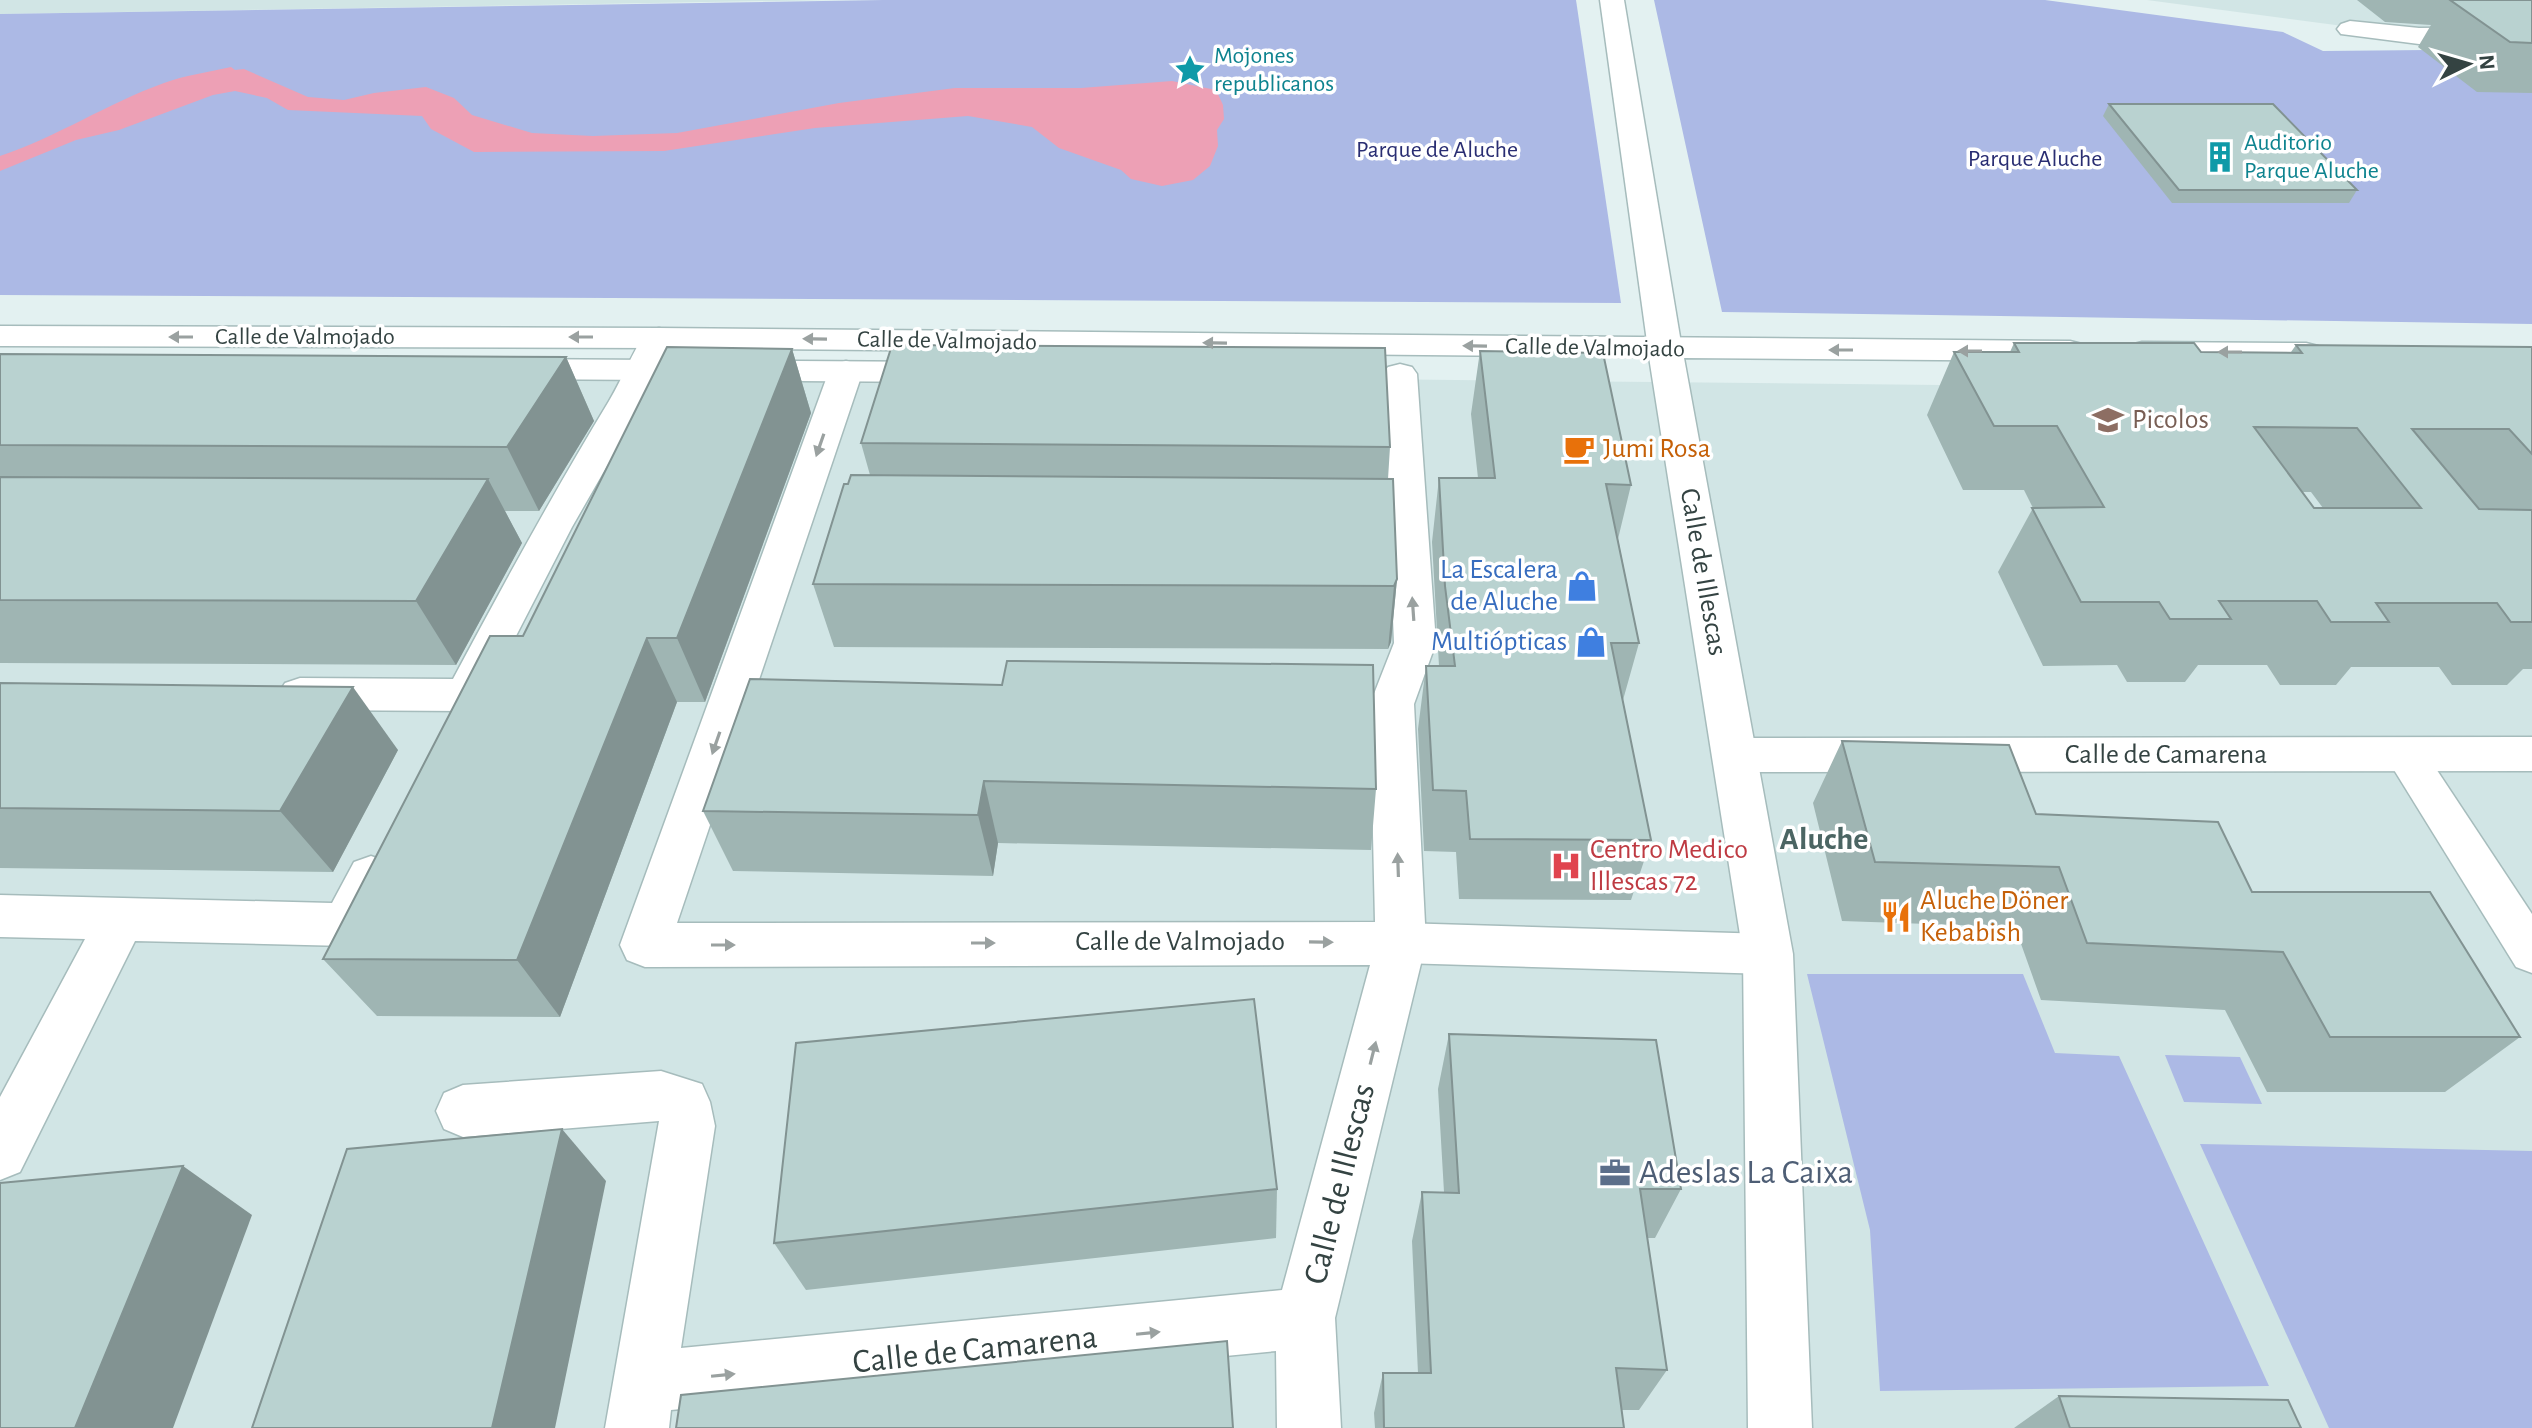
<svg xmlns="http://www.w3.org/2000/svg" width="2532" height="1428" viewBox="0 0 2532 1428" font-family="'Alegreya Sans',sans-serif">
	<style>
		.residential { fill: #d1e5e5 }
		.green { fill: #acb9e5 }
		.water { fill: #eda0b5 }
		.lines { fill: none; stroke-linecap: round; stroke-linejoin: round }
		.pedestrian-casing { stroke: #a6bcbc; stroke-width: 3 }
		.minor-casing { stroke: #a6bcbc; stroke-width: 3 }
		.tertiary-casing { stroke: #a6bcbc; stroke-width: 3 }
		.pedestrian { fill: #fff; fill-rule: evenodd }
		.minor { fill: #fff; fill-rule: evenodd }
		.tertiary { fill: #fff; fill-rule: evenodd }
		.wall { fill: #9fb5b3; fill-rule: evenodd }
		.shaded-wall { fill: #829392 }
		.building { fill: #b9d2d0; stroke: #829392; stroke-width: 2; fill-rule: evenodd }
		.oneway { fill: #9aa1a0 }
		.labels { text-anchor: middle; dominant-baseline: central; stroke-width: 7; stroke-linejoin: round; paint-order: stroke }
		.far-culture-label { font-size: 24px; fill: #0d838f; stroke: #fff; text-anchor: start }
		.far-park-label { font-size: 24px; fill: #292d72; stroke: #fff }
		.far-street-label { font-size: 24px; fill: #344342; stroke: #fff }
		.education-label { font-size: 28px; fill: #785e54; stroke: #fff; text-anchor: start }
		.food-label { font-size: 28px; fill: #c56008; stroke: #fff; text-anchor: start }
		.shop-label { font-size: 28px; fill: #366cbe; stroke: #fff; text-anchor: end }
		.street-label { font-size: 28px; fill: #344342; stroke: #fff }
		.health-label { font-size: 28px; fill: #be3a42; stroke: #fff; text-anchor: start }
		.quarter-label { font-size: 32px; font-weight: bold; fill: #4b6563; stroke: #fff }
		.near-service-label { font-size: 34px; fill: #4e5e75; stroke: #fff; text-anchor: start }
		.near-street-label { font-size: 34px; fill: #344342; stroke: #fff }
	</style>
	<rect width="100%" height="100%" fill="#e3f1f1"/>
	<g class="residential">
		<path d="M0 0H829L0 14Z"/>
		<path d="M2147 0H2532L2419 36Z"/>
		<path d="M0 365 2532 391V1428H0Z"/>
	</g>
	<g class="green">
		<path d="M883 0H1576L1621 303 0 295V14Z"/>
		<path d="M1654 0H2045L2283 32 2323 51 2532 49V324L1722 312Z"/>
		<path d="M1807 974H2023L2055 1053 2119 1056 2269 1386 1880 1391 1870 1230Z"/>
		<path d="M2165 1055 2240 1057 2262 1104 2184 1102Z"/>
		<path d="M2200 1144 2532 1151V1428H2329Z"/>
	</g>
	<path class="water" d="M231 67 235 70 244 69 308 97 344 100 374 93 426 87 454 98 472 115 532 133 593 136 677 133 839 103 955 88H1081L1172 81 1216 90 1223 105 1224 119 1217 130 1218 146 1210 166 1193 180 1162 186 1131 179 1121 170 1059 148 1032 127 968 116 815 128 664 151 474 152 431 129 422 116 288 110 267 98 235 91 213 95 119 130 76 140 0 171V156C57 137 108 103 164 83 186 75 209 72 231 67Z"/>
	<g class="lines">
		<defs>
			<g id="pedestrian">
				<path d="M2405 738 2419 743 2532 914V973L2516 967 2391 765 2385 754 2391 743Z"/>
				<path d="M1401 923 1768 934 1784 940 1791 954 1784 968 1768 974 1401 963 1385 957 1378 943 1385 929Z"/>
			</g>
			<g id="minor">
				<path d="M1600 0H1624L1682 349 1677 356 1665 359 1653 356 1648 349Z"/>
				<path d="M2350 21 2419 28 2532 27V43L2419 44 2341 34 2337 29 2341 24Z"/>
				<path d="M659 328 671 331 676 338 662 370 572 527 480 706 465 711 300 710 285 705 278 694 285 683 300 678 453 679C503 585 554 492 609 401 623 378 632 352 647 331Z"/>
				<path d="M846 361 858 364 863 371 677 923 1375 922 1370 704 1394 643 1383 374 1388 367 1400 364 1412 367 1417 374 1436 643 1414 704 1426 943 1335 1318 1341 1428H1277L1276 1351 671 1410 669 1428H605L659 1121 463 1137 444 1129 436 1111 444 1093 463 1085 661 1071 702 1084 710 1102 715 1126 681 1348 1282 1290 1370 965 645 967 627 960 620 945 829 371 834 364Z"/>
				<path d="M2532 737V771L1736 772 1720 767 1713 755 1720 743 1736 738Z"/>
				<path d="M371 856 388 862 395 876 364 940 346 946 135 941 20 1172 0 1180V1097L85 939 0 937V895L332 903 354 862Z"/>
			</g>
			<g id="tertiary">
				<path d="M0 326 659 328 2070 341 2082 344 2087 351 2082 358 2070 361 1684 358 1793 954 1812 1428H1748L1743 954 1649 357 659 348 0 346Z"/>
				<path d="M2142 342 2306 343 2318 346 2323 353 2318 360 2306 363 2142 362 2130 359 2125 352 2130 345Z"/>
				<path d="M510 359 942 362 954 365 959 372 954 379 942 382 510 379 498 376 493 369 498 362Z"/>
			</g>
		</defs>
		<use href="#pedestrian" class="pedestrian-casing"/>
		<use href="#minor" class="minor-casing"/>
		<use href="#tertiary" class="tertiary-casing"/>
		<use href="#pedestrian" class="pedestrian"/>
		<use href="#minor" class="minor"/>
		<use href="#tertiary" class="tertiary"/>
	</g>
	<g class="wall">
		<path d="M2357 0H2532V93L2477 92 2418 47 2431 25 2385 22Z"/>
		<path d="M2109 104 2357 190 2349 203H2172L2103 116Z"/>
		<path d="M2014 343 2201 352H2291L2296 345 2532 347V669H2523L2507 685H2452L2439 667H2351L2336 685H2280L2267 665H2198L2185 682H2127L2117 665 2043 666 1998 572 2033 508 2024 490H1963L1927 415 1954 352H2010ZM2302 492H2311L2323 508H2314Z"/>
		<path d="M792 349 811 413 705 702H677L560 1017 377 1016 323 959Z"/>
		<path d="M1480 351 1631 485 1618 539 1639 643 1623 700 1651 840 1631 900 1459 899 1456 852 1424 851 1418 729 1426 666H1439L1432 542 1439 478H1478L1471 414Z"/>
		<path d="M0 354 566 357 594 421 539 511H505L522 543 456 665 0 663Z"/>
		<path d="M861 443 1390 447 1388 479 1397 579 1391 642 1388 649 834 647 813 584 848 484 870 475Z"/>
		<path d="M750 679 1376 789 1371 850 998 843 993 876 733 871 703 811Z"/>
		<path d="M0 683 398 750 333 872 0 868Z"/>
		<path d="M1842 741 2036 814 2252 892 2520 1037 2445 1092H2267L2225 1010 2041 1000 2015 927 1842 921 1813 803Z"/>
		<path d="M1449 1034 1681 1189 1655 1238H1647L1667 1370 1639 1410H1622L1624 1428H1375L1374 1413 1383 1373H1418L1412 1241 1422 1192H1444L1438 1089Z"/>
		<path d="M1277 1189 1276 1238 806 1290 774 1243Z"/>
		<path d="M2059 1396 2301 1428H2014Z"/>
	</g>
	<g class="shaded-wall">
		<path d="M792 349 811 413 705 702 677 638Z"/>
		<path d="M566 357 594 421 539 511 507 447Z"/>
		<path d="M488 479 522 543 456 665 416 601Z"/>
		<path d="M1397 579 1391 642 1388 649 1394 586Z"/>
		<path d="M647 638 677 702 560 1017 517 960Z"/>
		<path d="M353 687 398 750 333 872 280 811Z"/>
		<path d="M984 781 998 843 993 876 978 815Z"/>
		<path d="M562 1129 606 1181 555 1428H492Z"/>
		<path d="M183 1166 252 1215 173 1428H75Z"/>
	</g>
	<g class="building">
		<path d="M2450 0H2532V43L2510 42Z"/>
		<path d="M2109 104H2273L2357 190H2179Z"/>
		<path d="M2014 343H2194L2201 352 2302 353 2296 345 2532 347V454L2509 429H2412L2479 509 2532 510V622H2511L2497 603H2376L2389 622H2331L2317 601H2219L2231 619H2170L2159 602H2081L2032 508 2104 507 2057 426H1994L1954 352H2019ZM2254 427 2357 428 2421 508H2314Z"/>
		<path d="M892 345 1385 348 1390 447 861 443Z"/>
		<path d="M667 347 792 349 677 638H647L517 960 323 959 490 636H523Z"/>
		<path d="M1480 351 1603 353 1631 485 1606 484 1639 643H1611L1651 840 1470 839 1466 791 1433 790 1426 666H1455L1445 586 1439 478H1495Z"/>
		<path d="M0 354 566 357 507 447 0 445Z"/>
		<path d="M851 475 1393 479 1397 579 1394 586 813 584 844 484H848Z"/>
		<path d="M0 477 488 479 416 601 0 600Z"/>
		<path d="M1007 661 1373 665 1376 789 984 781 978 815 703 811 750 679 1002 685Z"/>
		<path d="M0 683 353 687 280 811 0 808Z"/>
		<path d="M1842 741 2009 745 2036 814 2218 822 2252 892H2430L2520 1037H2330L2283 952 2087 943 2059 867 1875 862Z"/>
		<path d="M1254 999 1277 1189 774 1243 796 1043Z"/>
		<path d="M1449 1034 1656 1040 1681 1189H1640L1667 1370 1616 1368 1624 1428H1384L1383 1373H1431L1422 1192 1459 1193Z"/>
		<path d="M562 1129 492 1428H252L347 1149Z"/>
		<path d="M183 1166 75 1428H0V1183Z"/>
		<path d="M1227 1341 1233 1428H676L681 1395Z"/>
		<path d="M2059 1396 2288 1400 2301 1428H2070Z"/>
	</g>
	<defs><path id="oneway-solid" d="M-6-.8H1V-3.2L6.5 0L1 3.2V.8H-6Z" transform="scale(2)"/></defs>
	<g class="oneway">
		<use href="#oneway-solid" transform="translate(181 337) rotate(-180)"/>
		<use href="#oneway-solid" transform="translate(581 337) rotate(-180)"/>
		<use href="#oneway-solid" transform="translate(815 339) rotate(-179)"/>
		<use href="#oneway-solid" transform="translate(1215 343) rotate(-179)"/>
		<use href="#oneway-solid" transform="translate(1475 346) rotate(-179)"/>
		<use href="#oneway-solid" transform="translate(1841 350) rotate(-180)"/>
		<use href="#oneway-solid" transform="translate(1970 351) rotate(-180)"/>
		<use href="#oneway-solid" transform="translate(2230 352) rotate(-180)"/>
		<use href="#oneway-solid" transform="translate(820 445) rotate(109)"/>
		<use href="#oneway-solid" transform="translate(1413 609) rotate(-94)"/>
		<use href="#oneway-solid" transform="translate(716 743) rotate(109)"/>
		<use href="#oneway-solid" transform="translate(1398 865) rotate(-92)"/>
		<use href="#oneway-solid" transform="translate(1321 942) rotate(1)"/>
		<use href="#oneway-solid" transform="translate(983 943)"/>
		<use href="#oneway-solid" transform="translate(723 945)"/>
		<use href="#oneway-solid" transform="translate(1373 1053) rotate(-76)"/>
		<use href="#oneway-solid" transform="translate(1148 1333) rotate(-6)"/>
		<use href="#oneway-solid" transform="translate(723 1375) rotate(-6)"/>
	</g>
	<defs>
		<symbol id="sight-bare" viewBox="-9 -9 18 18"><path d="M0-6L1.8-2.2L6-1.7L2.9 1.2L3.7 5.4L0 3.3L-3.7 5.4L-2.9 1.2L-6-1.7L-1.8-2.2Z" fill="#0f9aa8" stroke="#fff" stroke-width="2.5" paint-order="stroke"/></symbol>
		<symbol id="building-bare" viewBox="-9 -9 18 18"><path d="M-4-6H4V6H1V3H-1V6H-4ZM-2.5-4.3h1.7v1.8h-1.7ZM.8-4.3h1.7v1.8H.8ZM-2.5-1h1.7V.8h-1.7ZM.8-1h1.7V.8H.8Z" fill="#0f9aa8" stroke="#fff" stroke-width="2.5" paint-order="stroke"/></symbol>
		<symbol id="school-bare" viewBox="-9 -9 18 18"><path d="M0-5L7-2L0 1L-7-2ZM-4 1L0 2.5L4 1V4Q0 6-4 4Z" fill="#8d6e63" stroke="#fff" stroke-width="2.5" paint-order="stroke"/></symbol>
		<symbol id="cafe-bare" viewBox="-9 -9 18 18"><path d="M-5.5-4.5H6V0H3Q3 3.5 0 3.5H-2.5Q-5.5 3.5-5.5 0ZM3-3.2v2h1.7v-2ZM-6 4.5H4V6H-6Z" fill="#e8710a" stroke="#fff" stroke-width="2.5" paint-order="stroke"/></symbol>
		<symbol id="shop-bare" viewBox="-9 -9 18 18"><path d="M-5-2.5h2.3a2.7 3.5 0 0 1 5.4 0H5L5.5 6h-11ZM-1.5-2.5h3a1.5 2.3 0 0 0-3 0Z" fill="#3f7fe0" stroke="#fff" stroke-width="2.5" paint-order="stroke"/></symbol>
		<symbol id="hospital-bare" viewBox="-9 -9 18 18"><path d="M-5-5h3v3.5h4V-5h3V5h-3V1.5h-4V5h-3Z" fill="#e0444e" stroke="#fff" stroke-width="2.5" paint-order="stroke"/></symbol>
		<symbol id="restaurant-bare" viewBox="-9 -9 18 18"><path d="M-5-6h1v4h1v-4h1v4h1v-4h1v5L-1.5 .5V6h-2V.5L-5-1ZM5-6V6H3V1.5H1.5Q1.5-4 5-6Z" fill="#e8710a" stroke="#fff" stroke-width="2.5" paint-order="stroke"/></symbol>
		<symbol id="office-bare" viewBox="-9 -9 18 18"><path d="M-6-3h4V-5.5h4V-3h4V5H-6ZM-1-4.5V-3h2v-1.5ZM-6 0V1H6V0Z" fill="#5c6f8a" stroke="#fff" stroke-width="2.5" paint-order="stroke"/></symbol>
	</defs>
	<g fill-rule="evenodd">
		<use href="#sight-bare" x="1168" y="48" width="44" height="44"/>
		<use href="#building-bare" x="2198" y="135" width="44" height="44"/>
		<use href="#school-bare" x="2086" y="398" width="44" height="44"/>
		<use href="#cafe-bare" x="1557" y="427" width="44" height="44"/>
		<use href="#shop-bare" x="1560" y="564" width="44" height="44"/>
		<use href="#shop-bare" x="1569" y="620" width="44" height="44"/>
		<use href="#hospital-bare" x="1544" y="844" width="44" height="44"/>
		<use href="#restaurant-bare" x="1874" y="895" width="44" height="44"/>
		<use href="#office-bare" x="1593" y="1151" width="44" height="44"/>
	</g>
	<g class="labels">
		<g class="far-culture-label">
			<text x="1214" y="56">Mojones<tspan x="1214" dy="28">republicanos</tspan></text>
			<text x="2244" y="143">Auditorio<tspan x="2244" dy="28">Parque Aluche</tspan></text>
		</g>
		<g class="far-park-label">
			<text x="1437" y="150">Parque de Aluche</text>
			<text x="2035" y="159">Parque Aluche</text>
		</g>
		<g class="far-street-label">
			<text x="305" y="337">Calle de Valmojado</text>
			<text transform="translate(947 341) rotate(1)">Calle de Valmojado</text>
			<text transform="translate(1595 348) rotate(1)">Calle de Valmojado</text>
		</g>
		<g class="education-label">
			<text x="2132" y="420">Picolos</text>
		</g>
		<g class="food-label">
			<text x="1603" y="449">Jumi Rosa</text>
			<text x="1920" y="901">Aluche Döner<tspan x="1920" dy="32">Kebabish</tspan></text>
		</g>
		<g class="shop-label">
			<text x="1558" y="570">La Escalera<tspan x="1558" dy="32">de Aluche</tspan></text>
			<text x="1567" y="642">Multiópticas</text>
		</g>
		<g class="street-label">
			<text transform="translate(1703 572) rotate(80)">Calle de Illescas</text>
			<text x="2166" y="755">Calle de Camarena</text>
			<text x="1180" y="942">Calle de Valmojado</text>
		</g>
		<g class="health-label">
			<text x="1590" y="850">Centro Medico<tspan x="1590" dy="32">Illescas 72</tspan></text>
		</g>
		<g class="quarter-label">
			<text x="1824" y="839">Aluche</text>
		</g>
		<g class="near-service-label">
			<text x="1639" y="1173">Adeslas La Caixa</text>
		</g>
		<g class="near-street-label">
			<text transform="translate(1340 1184) rotate(-76)">Calle de Illescas</text>
			<text transform="translate(975 1350) rotate(-6)">Calle de Camarena</text>
		</g>
	</g>
	<g transform="translate(2468 64) rotate(85)" stroke="#ffffff" stroke-width="6" paint-order="stroke">
	<path d="M0-6L14 30L0 20L-14 30Z" fill="#344342"/>
	<text y="-12" font-size="22" font-weight="bold" text-anchor="middle" fill="#344342">N</text>
	</g>
</svg>
